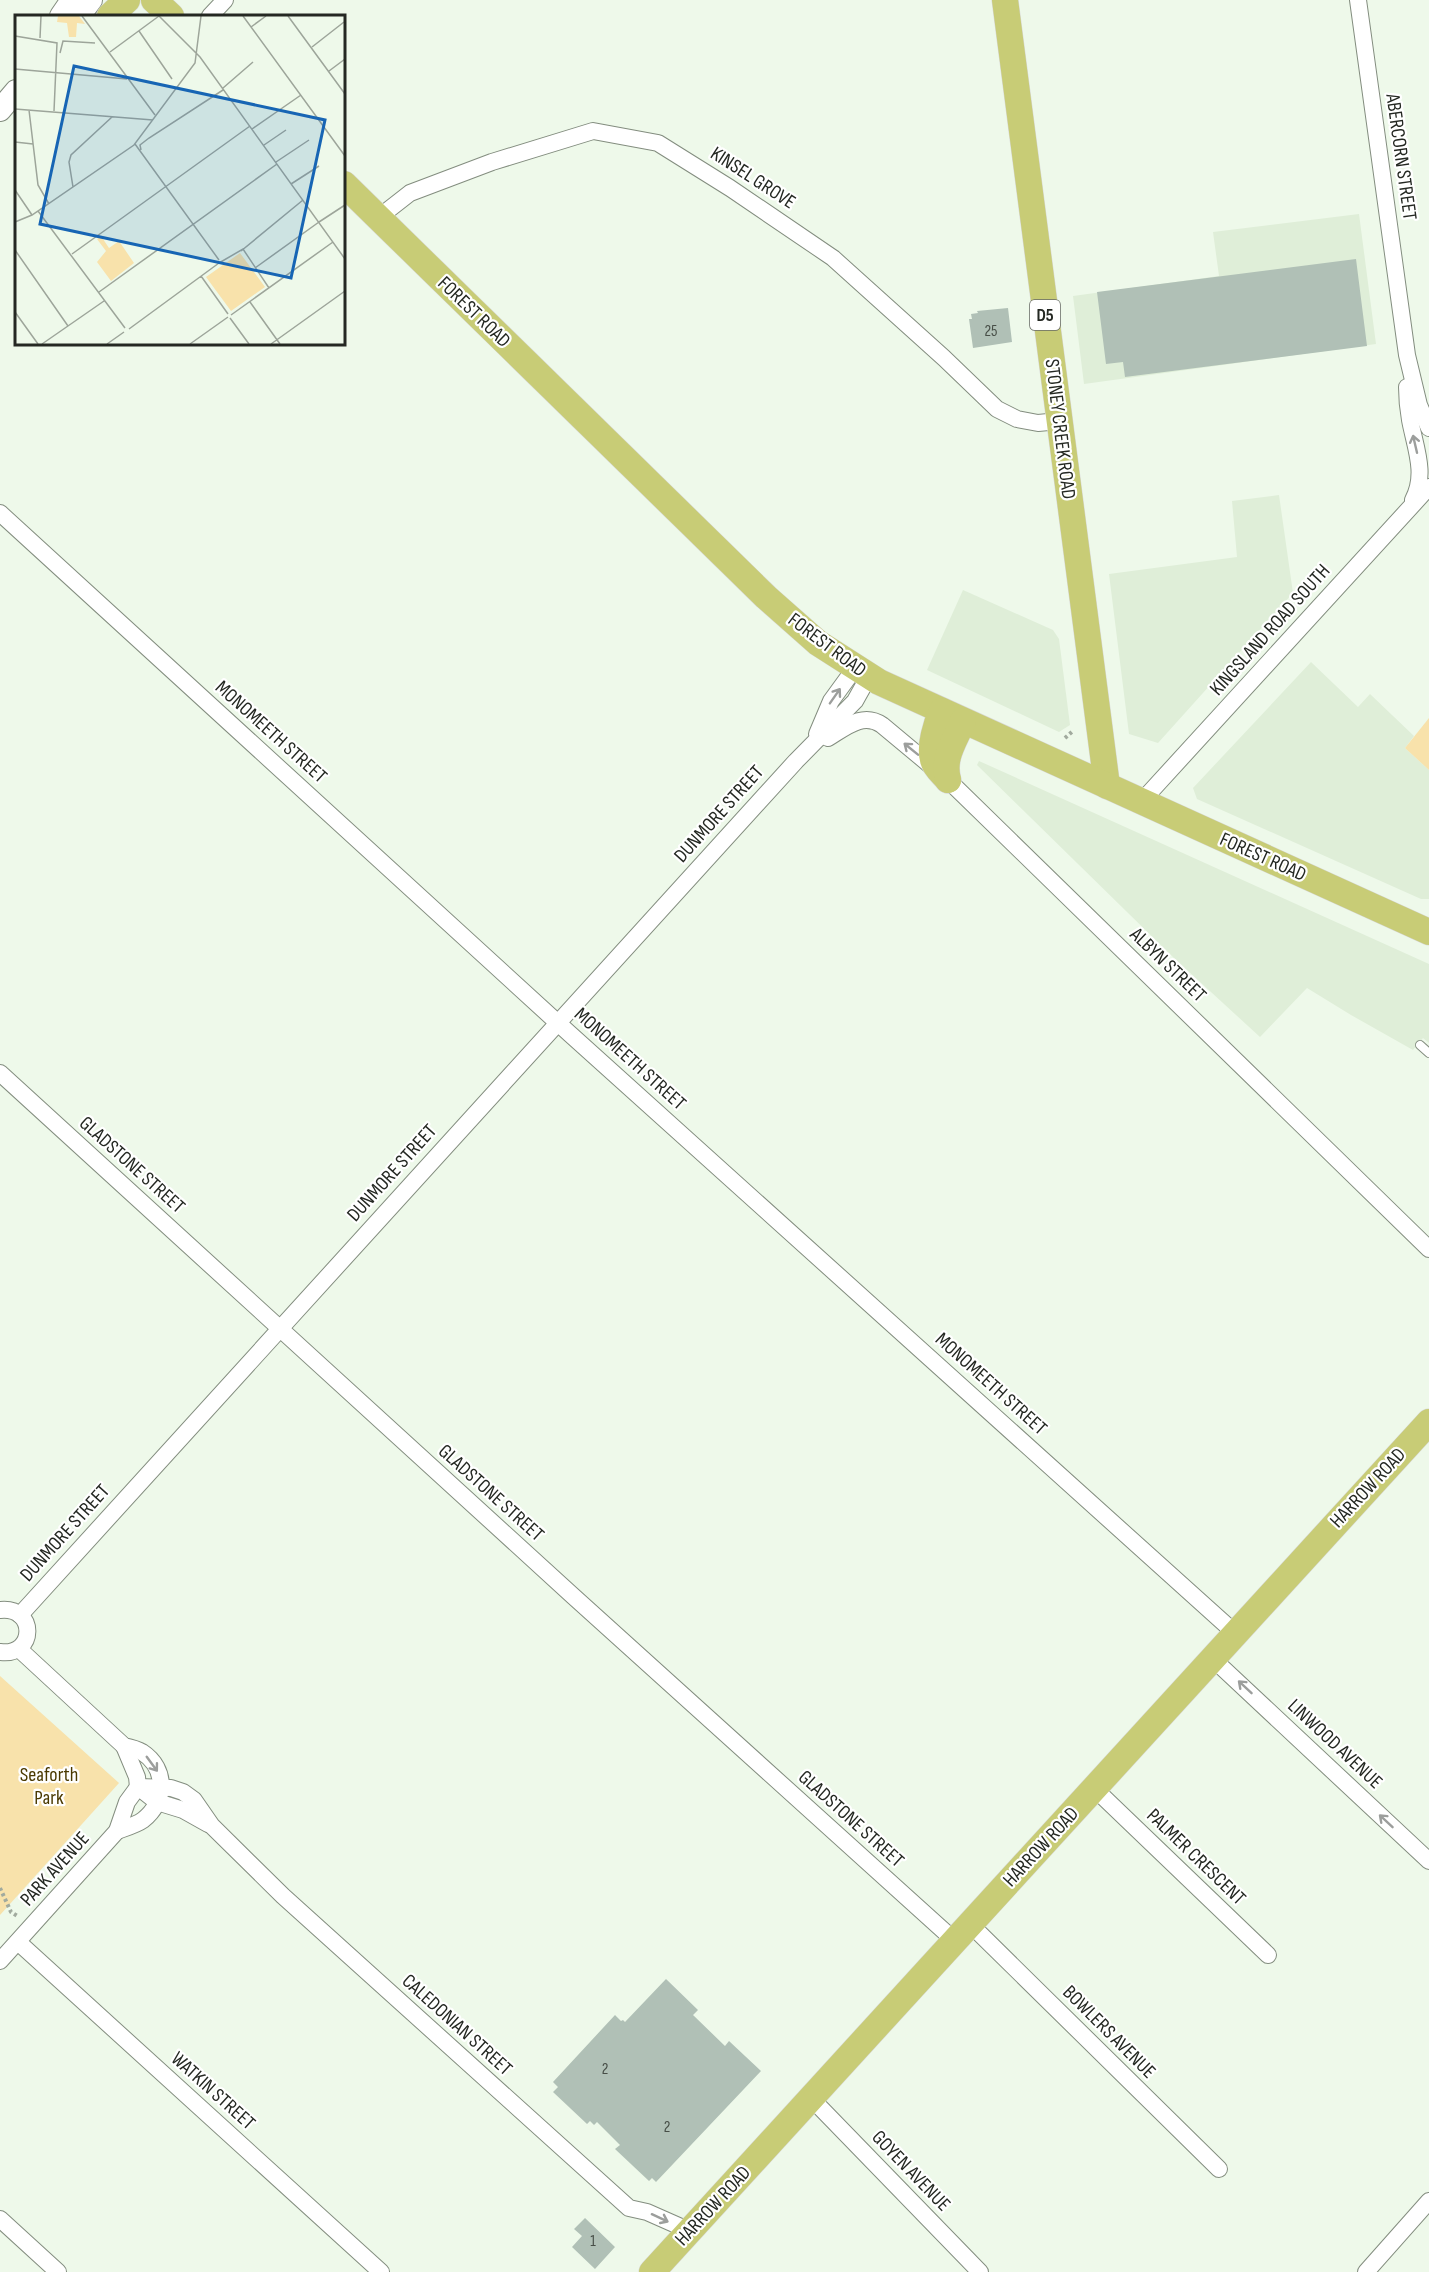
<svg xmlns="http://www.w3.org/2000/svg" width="1429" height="2272" viewBox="0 0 1429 2272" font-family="'Sofia Sans Condensed',sans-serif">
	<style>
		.built { fill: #dfeed8 }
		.green { fill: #f8e2ab }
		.building { fill: #b0c0b6 }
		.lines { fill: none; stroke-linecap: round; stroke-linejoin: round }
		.service-casing { stroke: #838d7f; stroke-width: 10 }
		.minor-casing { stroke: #838d7f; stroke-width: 18 }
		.secondary-casing { stroke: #838d7f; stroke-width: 24 }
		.primary-casing { stroke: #d8d8d7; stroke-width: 27 }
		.path { stroke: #a1aa9e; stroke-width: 4; stroke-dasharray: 3 3; stroke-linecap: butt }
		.service { stroke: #fff; stroke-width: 8 }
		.minor { stroke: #fff; stroke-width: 16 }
		.secondary { stroke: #fff; stroke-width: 22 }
		.primary { stroke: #c8cc76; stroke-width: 26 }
		.oneway { stroke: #9c9e9c }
		.labels { text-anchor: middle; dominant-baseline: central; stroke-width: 4.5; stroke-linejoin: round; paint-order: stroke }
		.number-label { font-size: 16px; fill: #474e47 }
		.shield { fill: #fff; stroke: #666864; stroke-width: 1.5 }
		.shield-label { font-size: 18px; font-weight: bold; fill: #242822 }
		.street-label { font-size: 20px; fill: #242822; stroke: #fff }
		.park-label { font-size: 20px; fill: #4a3900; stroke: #fff }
		.inset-road { fill: none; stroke: #9da59a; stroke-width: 1.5 }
		.view { fill: #1765b4; fill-opacity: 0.15; stroke: #1765b4; stroke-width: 3 }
		.inset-edge { fill: none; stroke: #242822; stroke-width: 3 }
	</style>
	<rect width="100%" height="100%" fill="#eef9ea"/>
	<g class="built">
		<path d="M1359 214 1376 344 1084 384 1073 296 1219 276 1213 232Z"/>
		<path d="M1279 495 1293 593 1158 743 1129 734 1109 574 1237 557 1232 501Z"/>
		<path d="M963 590 1053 630 1059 639 1070 725 1059 732 927 670Z"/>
		<path d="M1311 662 1358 707 1370 694 1414 736 1405 748 1429 770V899H1421L1197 799 1193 788Z"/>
		<path d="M979 761 1429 964V1043L1423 1038 1413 1050 1351 1015 1307 988 1260 1037 1175 959 977 765Z"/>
	</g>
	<g class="green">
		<path d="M1429 718V770L1405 748Z"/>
		<path d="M0 1676 119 1783 0 1915Z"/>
	</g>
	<g class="building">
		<path d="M1356 259 1367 346 1125 377 1123 362 1106 364 1097 292Z"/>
		<path d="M1008 308 1012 342 973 348 969 319H972L971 314 978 313 977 311Z"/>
		<path d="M666 1979 698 2010 693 2015 725 2046 729 2041 761 2071 656 2182 652 2178 649 2181 615 2149 620 2145 597 2122 594 2125 590 2121 587 2124 553 2092 558 2087 553 2082 615 2015 621 2021 623 2020 625 2022Z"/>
		<path d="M585 2218 615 2247 595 2269 572 2247 582 2236 574 2229Z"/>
	</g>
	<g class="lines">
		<defs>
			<path id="service" d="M1420 1045 1429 1053"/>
			<g id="minor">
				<path d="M1358 0 1407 355 1419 405 1429 428"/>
				<path d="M210 16 225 0"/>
				<path d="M378 218 410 193 492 162 593 131 658 143 730 188 833 258 944 358 997 409 1017 419 1038 423 1059 421"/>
				<path d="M1407 387C1407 398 1408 409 1410 420 1415 447 1427 474 1413 500"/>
				<path d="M0 513 570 1034 1235 1633"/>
				<path d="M817 734 831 701 855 668"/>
				<path d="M828 738C846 727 863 712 882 725L948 780 1429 1249"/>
				<path d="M1141 802 1429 487"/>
				<path d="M0 1073 573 1596 955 1941"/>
				<path d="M0 1610C37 1606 36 1657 0 1652"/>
				<path d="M20 1615 796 761 855 701 869 676"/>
				<path d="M19 1649 124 1746C129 1747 137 1749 142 1752 168 1769 166 1802 143 1820 136 1825 125 1828 117 1831"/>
				<path d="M1212 1658 1429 1861"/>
				<path d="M124 1746 137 1777 138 1787 157 1802 183 1810 208 1824"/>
				<path d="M138 1787 171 1788 183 1792 194 1800 212 1826 283 1896 629 2208 647 2212 690 2231"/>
				<path d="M1095 1789 1268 1955"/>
				<path d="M970 1924 1219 2169"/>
				<path d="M18 1942 381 2272"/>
				<path d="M0 1961 117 1831 127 1802 138 1787"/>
				<path d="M812 2099 980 2272"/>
				<path d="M0 2219 58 2272"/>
				<path d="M1366 2272 1429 2201"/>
			</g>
			<g id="secondary">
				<path d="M61 16 72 0"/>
				<path d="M79 16 91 0"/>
				<path d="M0 110 16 91"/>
			</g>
			<g id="primary">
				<path d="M154 0 171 16"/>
				<path d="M1005 0 1107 786"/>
				<path d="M110 16 127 0"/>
				<path d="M344 184 766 597 818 643 879 682 1429 932"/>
				<path d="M942 711C936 724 929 746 933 760 935 768 943 774 948 780"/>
				<path d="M948 780C942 757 955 741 963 721"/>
				<path d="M652 2272 1429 1422"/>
			</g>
		</defs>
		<use href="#service" class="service-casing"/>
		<use href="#minor" class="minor-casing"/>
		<use href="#secondary" class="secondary-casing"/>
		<use href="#primary" class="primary-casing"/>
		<g class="path">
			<path d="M1065 738 1073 731"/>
			<path d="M0 1888 11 1912 19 1917"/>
		</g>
		<use href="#service" class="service"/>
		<use href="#minor" class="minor"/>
		<use href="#secondary" class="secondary"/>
		<use href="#primary" class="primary"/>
	</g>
	<defs><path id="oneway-shaft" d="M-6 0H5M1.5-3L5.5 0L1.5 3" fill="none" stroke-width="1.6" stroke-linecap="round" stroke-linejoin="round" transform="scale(1.5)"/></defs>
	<g class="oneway">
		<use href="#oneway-shaft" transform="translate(1415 444) rotate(-103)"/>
		<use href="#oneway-shaft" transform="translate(835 696) rotate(-55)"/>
		<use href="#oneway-shaft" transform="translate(911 749) rotate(-141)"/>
		<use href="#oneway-shaft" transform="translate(1245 1687) rotate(-137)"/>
		<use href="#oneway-shaft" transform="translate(152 1764) rotate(54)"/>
		<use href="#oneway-shaft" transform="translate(1386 1821) rotate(-137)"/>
		<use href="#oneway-shaft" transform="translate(660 2218) rotate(25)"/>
	</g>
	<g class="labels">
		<g class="number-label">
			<text x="991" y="331">25</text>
			<text x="605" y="2069">2</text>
			<text x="667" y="2127">2</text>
			<text x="593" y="2241">1</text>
		</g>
		<rect class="shield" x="1030" y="300" width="30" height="30" rx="4.5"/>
		<g class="shield-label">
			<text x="1045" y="315">D5</text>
		</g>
		<g class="street-label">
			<text transform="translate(1401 157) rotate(82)">ABERCORN STREET</text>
			<text transform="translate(753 178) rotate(33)">KINSEL GROVE</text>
			<text transform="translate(474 312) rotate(44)">FOREST ROAD</text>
			<text transform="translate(1060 429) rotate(83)">STONEY CREEK ROAD</text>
			<text transform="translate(1270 630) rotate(-48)">KINGSLAND ROAD SOUTH</text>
			<text transform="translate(827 645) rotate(37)">FOREST ROAD</text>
			<text transform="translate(271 732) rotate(42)">MONOMEETH STREET</text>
			<text transform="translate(719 814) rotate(-48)">DUNMORE STREET</text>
			<text transform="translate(1263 857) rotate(24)">FOREST ROAD</text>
			<text transform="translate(1168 965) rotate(44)">ALBYN STREET</text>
			<text transform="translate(630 1059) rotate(42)">MONOMEETH STREET</text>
			<text transform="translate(132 1165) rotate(42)">GLADSTONE STREET</text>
			<text transform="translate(392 1173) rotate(-48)">DUNMORE STREET</text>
			<text transform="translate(991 1384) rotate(42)">MONOMEETH STREET</text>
			<text transform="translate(1368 1488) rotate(-47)">HARROW ROAD</text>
			<text transform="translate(491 1493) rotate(42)">GLADSTONE STREET</text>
			<text transform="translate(65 1533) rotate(-48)">DUNMORE STREET</text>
			<text transform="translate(1335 1744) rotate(43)">LINWOOD AVENUE</text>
			<text transform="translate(851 1819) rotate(42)">GLADSTONE STREET</text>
			<text transform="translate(1041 1847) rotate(-47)">HARROW ROAD</text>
			<text transform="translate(1196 1857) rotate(44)">PALMER CRESCENT</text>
			<text transform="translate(55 1869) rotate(-48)">PARK AVENUE</text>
			<text transform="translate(457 2025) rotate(42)">CALEDONIAN STREET</text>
			<text transform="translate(1109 2032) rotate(45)">BOWLERS AVENUE</text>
			<text transform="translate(213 2091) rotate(42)">WATKIN STREET</text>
			<text transform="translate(911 2171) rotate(46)">GOYEN AVENUE</text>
			<text transform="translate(713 2206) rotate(-47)">HARROW ROAD</text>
		</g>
		<g class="park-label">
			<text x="49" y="1775">Seaforth<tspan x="49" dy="23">Park</tspan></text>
		</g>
	</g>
	<g transform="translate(15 15)">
		<rect width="330" height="330" fill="#eef9ea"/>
		<path d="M43 1H64L70 9 62 8 61 22H54L52 8 42 7ZM86 221 94 233 104 226 119 248 96 266 82 247 91 236 82 224ZM225 238 250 272 216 296 191 262Z" fill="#f8e2ab"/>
		<path class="inset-road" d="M67 1 140 100M144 1 185 42 330 244M228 1 330 141M273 1 330 79M236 12 251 1M124 16 157 64M0 21 42 28 39 96M25 23 26 1M297 32 329 7M95 37 144 1M45 38 48 26 80 28M0 54 112 64M314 56 330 44M208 73 238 47M0 94 138 105M14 95 23 170 34 189M237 114 286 80M0 127 18 129M120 129 204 245M249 130 271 115M126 135 125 130 134 123 208 75M261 147 294 125M276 169 304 151M58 172 54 147 56 140 97 102M0 175 17 200M23 196 110 313M0 207 17 200 119 130 180 48 186 1M304 207 330 190M0 235 53 311M226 236 288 185M57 239 235 111M204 248 228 234 254 273M240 253 304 207M186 261 213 299M84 277 262 149M235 287 265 329M0 297 23 329M216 300 318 227M215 303 234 329M114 314 204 248M27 329 89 286M92 329 109 317M175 329 213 302M256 329 330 276"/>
		<path class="view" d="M59 51 310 105 276 263 25 209Z"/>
		<rect width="330" height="330" class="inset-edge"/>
	</g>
</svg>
